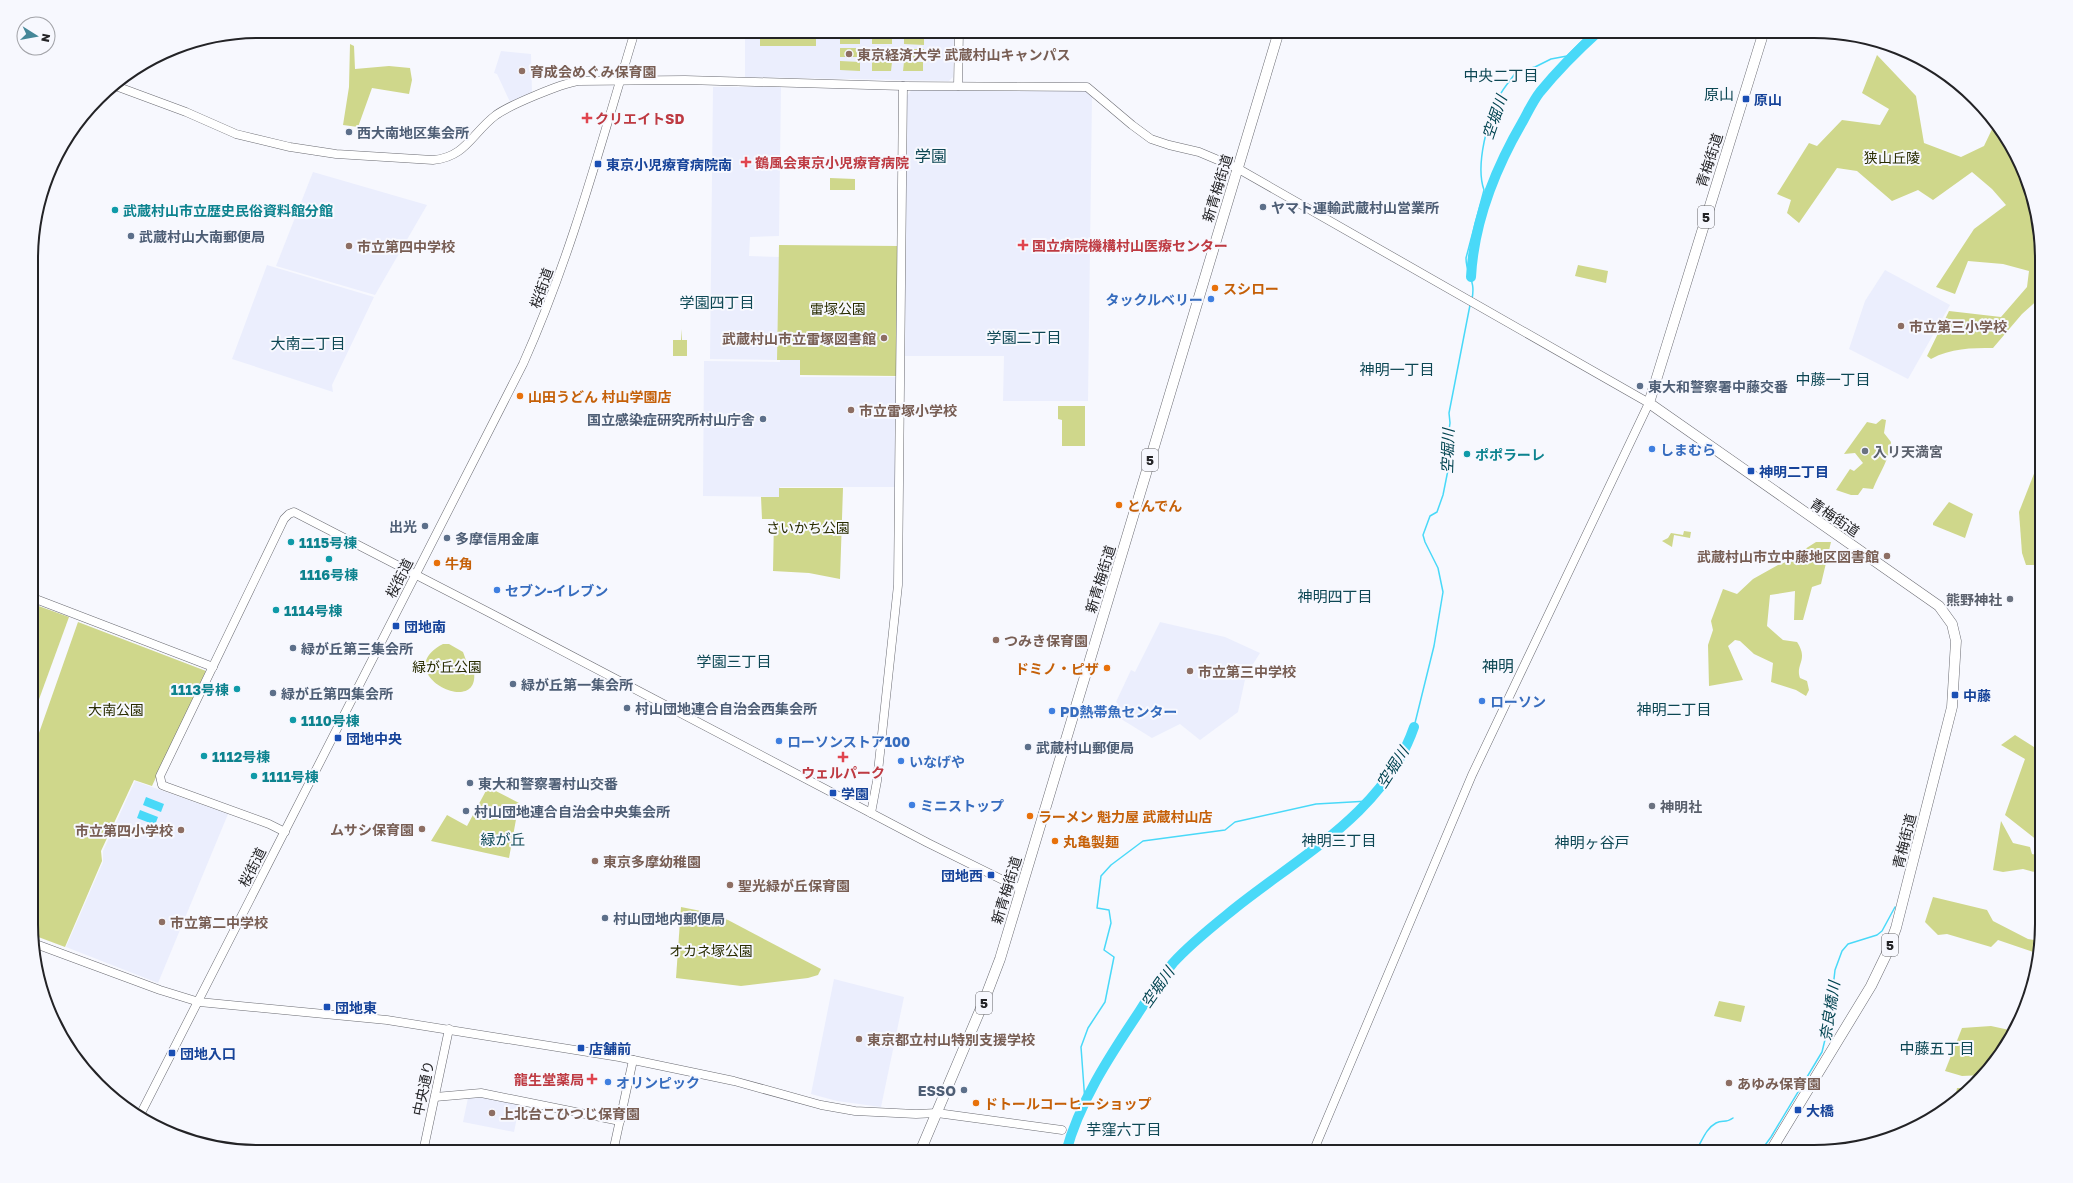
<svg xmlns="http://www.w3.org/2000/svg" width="2073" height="1183" viewBox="0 0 2073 1183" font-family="'Golos Text','Noto Sans JP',sans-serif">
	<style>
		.built { fill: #ebeefd }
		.green { fill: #cfd78b }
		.water { fill: #49d9f8 }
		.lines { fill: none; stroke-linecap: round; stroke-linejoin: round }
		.stream { stroke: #49d9f8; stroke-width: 1.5 }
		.river { stroke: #49d9f8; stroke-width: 10 }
		.tertiary-casing { stroke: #6a6b72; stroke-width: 9 }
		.primary-casing { stroke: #6a6b72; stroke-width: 11 }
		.tertiary { stroke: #fff; stroke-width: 8 }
		.primary { stroke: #fff; stroke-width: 10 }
		.education-dot { fill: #8d6e63; stroke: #f7f8fe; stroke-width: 1.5 }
		.transit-dot { fill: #1a4fb4; stroke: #f7f8fe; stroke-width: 1.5 }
		.health-dot { fill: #e0444e; stroke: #f7f8fe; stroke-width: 1.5 }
		.service-dot { fill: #5c6f8a; stroke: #f7f8fe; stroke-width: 1.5 }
		.culture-dot { fill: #0f9aa8; stroke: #f7f8fe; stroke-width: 1.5 }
		.food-dot { fill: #e8710a; stroke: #f7f8fe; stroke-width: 1.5 }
		.shop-dot { fill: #3f7fe0; stroke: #f7f8fe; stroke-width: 1.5 }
		.worship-dot { fill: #6b7280; stroke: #f7f8fe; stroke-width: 1.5 }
		.labels { text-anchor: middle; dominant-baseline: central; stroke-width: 4; stroke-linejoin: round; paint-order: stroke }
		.shield { fill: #f7f8fe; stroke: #636367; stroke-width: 1 }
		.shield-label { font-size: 13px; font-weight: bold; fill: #232326 }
		.education-label { font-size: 14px; font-weight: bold; fill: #785e54; stroke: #f7f8fe; text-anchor: start }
		.transit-label { font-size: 14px; font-weight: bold; fill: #164399; stroke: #f7f8fe; text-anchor: start }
		.health-label { font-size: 14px; font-weight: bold; fill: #be3a42; stroke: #f7f8fe; text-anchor: start }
		.service-label { font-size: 14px; font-weight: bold; fill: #4e5e75; stroke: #f7f8fe; text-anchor: start }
		.park-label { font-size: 14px; fill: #292c00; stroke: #f7f8fe }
		.street-label { font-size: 14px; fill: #232326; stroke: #f7f8fe }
		.culture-label { font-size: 14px; font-weight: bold; fill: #0d838f; stroke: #f7f8fe; text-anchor: start }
		.food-label { font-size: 14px; font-weight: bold; fill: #c56008; stroke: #f7f8fe; text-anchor: start }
		.shop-label { font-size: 14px; font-weight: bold; fill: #366cbe; stroke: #f7f8fe; text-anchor: start }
		.worship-label { font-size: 14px; font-weight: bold; fill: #5b616d; stroke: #f7f8fe; text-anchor: start }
		.neighbourhood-label { font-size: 15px; fill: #0d4754; stroke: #f7f8fe }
		.water-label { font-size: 15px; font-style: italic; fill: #004350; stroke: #f7f8fe }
		.quarter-label { font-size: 16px; fill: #0d4754; stroke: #f7f8fe }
		.rim { fill: none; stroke: #232326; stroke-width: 2 }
	</style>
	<rect width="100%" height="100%" fill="#f7f8fe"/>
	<g class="built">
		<path d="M745 31H954L953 77 949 81 745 77Z"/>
		<path d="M501 51 531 54 532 92 510 102 497 74 494 73Z"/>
		<path d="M713 87H781L779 236 750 237 749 256 779 257 777 360 710 359Z"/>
		<path d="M912 89 1085 90 1092 97 1088 401H1003L1004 356H905L907 96Z"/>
		<path d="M313 172 427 205 375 295 276 266Z"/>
		<path d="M267 265 374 297 332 385 333 392 232 359Z"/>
		<path d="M1885 270 1950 305 1908 379 1849 349 1865 301Z"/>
		<path d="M780 360H800V377H898L896 487H780L779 497 703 496 704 361 780 362Z"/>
		<path d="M1160 622 1225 637 1260 653 1246 675 1238 712 1200 740 1180 724 1152 738 1113 714 1118 704 1116 702 1131 670 1135 672Z"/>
		<path d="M135 781 228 814 158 983 66 947 103 862V851Z"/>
		<path d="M834 979 904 997 881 1107 837 1101 811 1094Z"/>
		<path d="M481 1095 520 1103 514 1132 463 1122 468 1098Z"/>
	</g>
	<g class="green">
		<rect x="760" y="31" width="56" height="15"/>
		<rect x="840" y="35" width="20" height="9"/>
		<rect x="872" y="35" width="20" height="9"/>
		<path d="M904 35H924V45L904 44Z"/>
		<path d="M350 44 354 46 355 69 389 66 410 68 412 80 409 94 372 88 358 127 343 125 349 87Z"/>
		<rect x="840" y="48" width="20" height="9"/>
		<path d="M872 48 892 49V58L872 57Z"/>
		<path d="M904 49H924L923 58H904Z"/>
		<path d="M1877 55 1916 96 1924 143 1961 157 1984 146 1994 125 1990 117C2019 151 2038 200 2041 245 2043 262 2041 280 2041 297L2022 314 1993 348C1971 348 1951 348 1931 359L1927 356 1949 311 2001 317 2027 287 2029 271 2003 264 1968 261 1955 294 1936 287 1974 229 2006 205 1992 189 1972 172 1933 200 1918 190 1892 201 1857 171 1837 168 1799 223 1787 213 1791 200 1777 194 1809 143 1817 146 1842 120 1880 125 1889 109 1862 93Z"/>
		<path d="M840 61 860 62V71L840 70Z"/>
		<path d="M872 61 892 62 891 71H872Z"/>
		<path d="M904 62H923V71H903Z"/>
		<path d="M830 178 855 179V190H830Z"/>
		<path d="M779 245 899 246 898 376 800 375V360H777Z"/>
		<path d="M1578 265 1608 271 1606 283 1575 276Z"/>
		<path d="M681 329 682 340H687V356H673V340H681Z"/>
		<path d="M1058 406H1085V446H1062V420L1058 419Z"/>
		<path d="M1882 419 1886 420 1884 433 1891 442C1890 458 1879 474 1873 489L1863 488 1858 495H1851L1836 490 1850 469 1854 471 1863 463 1855 453 1844 454 1867 422 1876 424Z"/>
		<path d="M2039 461 2042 463V565H2026L2022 553 2019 512Z"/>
		<path d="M779 488H843L840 579 809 573 773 571 774 519H762L761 497H779Z"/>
		<path d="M1949 502 1973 514 1965 538 1933 525V523Z"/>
		<path d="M1684 531 1691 532 1690 538 1674 535 1672 547 1662 541 1668 538 1671 533 1683 535Z"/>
		<path d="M1816 542H1831L1821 584 1812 587 1803 620H1794L1795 591 1770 595 1767 626 1783 640 1797 642C1809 660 1795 664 1800 678L1807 681 1809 690 1806 696 1796 690 1771 682 1773 663 1754 654 1740 641 1735 640 1728 646 1743 680 1709 686 1708 645 1713 630 1711 621 1723 589 1737 594 1753 579 1778 565 1794 559 1805 549Z"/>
		<path d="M33 604 69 617 34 713H33Z"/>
		<path d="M78 622 206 671 152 786 134 780 101 851 102 861 65 947 33 935V750Z"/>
		<path d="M443 644H449L463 652 467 663 474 672C480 719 388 672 443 644Z"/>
		<path d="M2015 735 2037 749 2042 747V844L2005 815 2025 759 2001 745Z"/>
		<path d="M488 787 519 803 509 858 431 841 447 815 467 826Z"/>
		<path d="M2001 821 2013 843 2030 847 2032 854 2042 856V874L2023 869 2003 872 1993 870Z"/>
		<path d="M1933 897 1987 910 1993 921 2028 939 2041 941 2039 954 1998 940 1991 947 1947 934 1938 935 1925 922Z"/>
		<path d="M681 907 701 911 728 920 821 969 818 975 808 978 741 986 676 978Z"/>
		<path d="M1719 1001 1745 1006 1741 1022 1714 1016Z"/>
		<path d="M1991 1026 2014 1031 2012 1038 1983 1075 1962 1076 1945 1071 1962 1028Z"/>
		<path d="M1957 1088H1971L1961 1096 1956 1094Z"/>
	</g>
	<g class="water">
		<path d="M146 797 164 804 161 812 143 805Z"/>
		<path d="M140 810 158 817 155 825 137 818Z"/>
	</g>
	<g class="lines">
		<g class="stream">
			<path d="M1472 299C1476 279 1466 275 1466 258L1484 190C1475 165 1488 118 1500 95 1504 87 1511 80 1516 72L1535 67 1551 59 1567 56 1592 31"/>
			<path d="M1414 727 1434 646 1443 592 1438 568 1425 542 1423 535 1430 516 1437 512 1443 495 1448 470 1446 452 1450 423 1449 413 1470 305"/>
			<path d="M1085 1102 1081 1047 1088 1028 1105 1002 1114 957 1104 950 1111 923 1109 910 1097 908 1101 876 1111 865 1143 841 1225 830 1235 822 1316 804 1369 801"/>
			<path d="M1658 1152 1670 1147 1679 1152"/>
			<path d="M1695 1152C1702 1142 1705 1129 1716 1123 1723 1119 1725 1124 1733 1118"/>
			<path d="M1716 1152 1723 1148 1730 1152"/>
			<path d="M1760 1152 1771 1137 1822 1052 1829 1023 1835 970 1842 951 1848 944 1877 935 1882 931 1895 907"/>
		</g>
		<g class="river">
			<path d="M1471 277C1474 221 1495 169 1523 121 1528 112 1533 101 1540 92 1558 70 1578 50 1599 31"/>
			<path d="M1066 1152C1079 1103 1109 1057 1137 1015 1148 998 1160 979 1173 963 1191 943 1213 926 1234 909 1300 856 1385 812 1414 727"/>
		</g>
		<defs>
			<g id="tertiary">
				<path d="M113 85 186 112 236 134 290 147 336 154 433 160C466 157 472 133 496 115 510 105 560 84 578 81L685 80 903 86 1087 87 1132 125 1151 139 1169 145 1199 152 1237 168 1649 403 1472 775 1313 1152"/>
				<path d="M958 86 959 31"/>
				<path d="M33 598 213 667"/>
				<path d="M871 813 877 781 898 585 903 86"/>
				<path d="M285 832 269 824 167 787 162 785 160 776 284 519 289 514 294 512 492 614 928 843 1021 889"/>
				<path d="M33 943 160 990 199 1002 387 1020 619 1057 734 1081 821 1105 855 1111 916 1114 937 1113 1062 1130"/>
				<path d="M435 1097 481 1093 620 1121"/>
				<path d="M139 1117 523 364C571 257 601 143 635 31"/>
				<path d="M423 1152 449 1029"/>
				<path d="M613 1152 633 1060"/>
			</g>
			<g id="primary">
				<path d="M1764 31 1649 403 1939 606 1952 624 1956 641 1952 707 1896 928 1886 955 1871 986 1770 1152"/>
				<path d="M920 1152 984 1001 1000 959 1279 31"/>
			</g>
		</defs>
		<use href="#tertiary" class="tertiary-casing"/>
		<use href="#primary" class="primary-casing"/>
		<use href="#tertiary" class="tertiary"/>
		<use href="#primary" class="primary"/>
	</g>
	<g class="education-dot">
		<circle cx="849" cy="54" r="4"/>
		<circle cx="522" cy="71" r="4"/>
		<circle cx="349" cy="246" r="4"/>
		<circle cx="1901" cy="326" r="4"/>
		<circle cx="884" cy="338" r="4"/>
		<circle cx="851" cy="410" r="4"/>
		<circle cx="1887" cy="556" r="4"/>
		<circle cx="996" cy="640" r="4"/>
		<circle cx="1190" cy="671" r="4"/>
		<circle cx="422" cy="829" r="4"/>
		<circle cx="181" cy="830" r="4"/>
		<circle cx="595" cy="861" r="4"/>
		<circle cx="730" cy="885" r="4"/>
		<circle cx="162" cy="922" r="4"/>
		<circle cx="859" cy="1039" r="4"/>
		<circle cx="1729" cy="1083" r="4"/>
		<circle cx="492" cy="1113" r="4"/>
	</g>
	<g class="transit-dot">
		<rect x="1742" y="95" width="8" height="8" rx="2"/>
		<rect x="594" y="160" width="8" height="8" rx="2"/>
		<rect x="1747" y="467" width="8" height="8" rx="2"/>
		<rect x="392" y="622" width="8" height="8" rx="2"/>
		<rect x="1951" y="691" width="8" height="8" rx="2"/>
		<rect x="334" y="734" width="8" height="8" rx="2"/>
		<rect x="829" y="789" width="8" height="8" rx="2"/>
		<rect x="987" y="871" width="8" height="8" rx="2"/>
		<rect x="323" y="1003" width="8" height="8" rx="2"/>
		<rect x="577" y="1044" width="8" height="8" rx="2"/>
		<rect x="168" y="1049" width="8" height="8" rx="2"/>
		<rect x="1794" y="1106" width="8" height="8" rx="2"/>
	</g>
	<g class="health-dot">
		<path d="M585 112h4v4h4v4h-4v4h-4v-4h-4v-4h4z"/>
		<path d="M744 156h4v4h4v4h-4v4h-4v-4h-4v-4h4z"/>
		<path d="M1021 239h4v4h4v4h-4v4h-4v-4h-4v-4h4z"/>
		<path d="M841 751h4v4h4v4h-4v4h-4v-4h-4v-4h4z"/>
		<path d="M590 1073h4v4h4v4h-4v4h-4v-4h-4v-4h4z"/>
	</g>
	<g class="service-dot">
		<circle cx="349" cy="132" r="4"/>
		<circle cx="1263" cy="207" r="4"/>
		<circle cx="131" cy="236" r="4"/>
		<circle cx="1640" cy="386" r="4"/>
		<circle cx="763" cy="419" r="4"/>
		<circle cx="425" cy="526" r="4"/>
		<circle cx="447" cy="538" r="4"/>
		<circle cx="293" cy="648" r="4"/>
		<circle cx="513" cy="684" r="4"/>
		<circle cx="273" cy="693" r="4"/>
		<circle cx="627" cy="708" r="4"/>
		<circle cx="1028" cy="747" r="4"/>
		<circle cx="470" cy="783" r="4"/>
		<circle cx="466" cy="811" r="4"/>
		<circle cx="605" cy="918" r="4"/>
		<circle cx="964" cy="1090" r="4"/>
	</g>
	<g class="culture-dot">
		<circle cx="115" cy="210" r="4"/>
		<circle cx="1467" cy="454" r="4"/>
		<circle cx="291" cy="542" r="4"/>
		<circle cx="329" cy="559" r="4"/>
		<circle cx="276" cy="610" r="4"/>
		<circle cx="237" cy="689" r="4"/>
		<circle cx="293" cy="720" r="4"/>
		<circle cx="204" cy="756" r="4"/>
		<circle cx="254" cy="776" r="4"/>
	</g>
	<g class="food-dot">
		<circle cx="1215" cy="288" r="4"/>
		<circle cx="520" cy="396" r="4"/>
		<circle cx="1119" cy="505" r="4"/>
		<circle cx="437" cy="563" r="4"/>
		<circle cx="1107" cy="668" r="4"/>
		<circle cx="1030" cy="816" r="4"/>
		<circle cx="1055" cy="841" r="4"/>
		<circle cx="976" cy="1103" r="4"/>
	</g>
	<g class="shop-dot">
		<circle cx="1211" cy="299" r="4"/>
		<circle cx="1652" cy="449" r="4"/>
		<circle cx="497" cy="590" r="4"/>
		<circle cx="1482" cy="701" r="4"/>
		<circle cx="1052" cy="711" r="4"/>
		<circle cx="779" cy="741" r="4"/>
		<circle cx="901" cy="761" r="4"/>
		<circle cx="912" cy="805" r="4"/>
		<circle cx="608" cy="1082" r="4"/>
	</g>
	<g class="worship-dot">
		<circle cx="1865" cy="451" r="4"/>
		<circle cx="2010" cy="599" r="4"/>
		<circle cx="1652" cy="806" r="4"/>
	</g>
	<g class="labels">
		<g class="shield">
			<rect x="1698" y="206" width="16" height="22" rx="3"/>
			<rect x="1142" y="449" width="16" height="22" rx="3"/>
			<rect x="1882" y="934" width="16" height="22" rx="3"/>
			<rect x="976" y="992" width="16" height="22" rx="3"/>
		</g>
		<g class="shield-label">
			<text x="1706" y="217">5</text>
			<text x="1150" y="460">5</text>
			<text x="1890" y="945">5</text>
			<text x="984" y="1003">5</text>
		</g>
		<g class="education-label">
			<text x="857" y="54">東京経済大学 武蔵村山キャンパス</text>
			<text x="530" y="71">育成会めぐみ保育園</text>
			<text x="357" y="246">市立第四中学校</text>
			<text x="1909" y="326">市立第三小学校</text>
			<text x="876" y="338" text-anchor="end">武蔵村山市立雷塚図書館</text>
			<text x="859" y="410">市立雷塚小学校</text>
			<text x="1879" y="556" text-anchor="end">武蔵村山市立中藤地区図書館</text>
			<text x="1004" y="640">つみき保育園</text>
			<text x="1198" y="671">市立第三中学校</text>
			<text x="414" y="829" text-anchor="end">ムサシ保育園</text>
			<text x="173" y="830" text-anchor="end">市立第四小学校</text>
			<text x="603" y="861">東京多摩幼稚園</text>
			<text x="738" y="885">聖光緑が丘保育園</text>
			<text x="170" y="922">市立第二中学校</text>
			<text x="867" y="1039">東京都立村山特別支援学校</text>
			<text x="1737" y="1083">あゆみ保育園</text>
			<text x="500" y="1113">上北台こひつじ保育園</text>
		</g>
		<g class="transit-label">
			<text x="1754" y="99">原山</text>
			<text x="606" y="164">東京小児療育病院南</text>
			<text x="1759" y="471">神明二丁目</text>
			<text x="404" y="626">団地南</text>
			<text x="1963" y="695">中藤</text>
			<text x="346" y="738">団地中央</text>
			<text x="841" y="793">学園</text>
			<text x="983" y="875" text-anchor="end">団地西</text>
			<text x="335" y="1007">団地東</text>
			<text x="589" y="1048">店舗前</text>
			<text x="180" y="1053">団地入口</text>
			<text x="1806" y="1110">大橋</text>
		</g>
		<g class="health-label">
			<text x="595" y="118">クリエイトSD</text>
			<text x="755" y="162">鶴風会東京小児療育病院</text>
			<text x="1032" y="245">国立病院機構村山医療センター</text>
			<text x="843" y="772" text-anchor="middle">ウェルパーク</text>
			<text x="584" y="1079" text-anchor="end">龍生堂薬局</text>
		</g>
		<g class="service-label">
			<text x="357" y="132">西大南地区集会所</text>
			<text x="1271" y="207">ヤマト運輸武蔵村山営業所</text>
			<text x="139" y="236">武蔵村山大南郵便局</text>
			<text x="1648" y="386">東大和警察署中藤交番</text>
			<text x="755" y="419" text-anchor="end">国立感染症研究所村山庁舎</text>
			<text x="417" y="526" text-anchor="end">出光</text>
			<text x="455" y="538">多摩信用金庫</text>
			<text x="301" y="648">緑が丘第三集会所</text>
			<text x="521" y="684">緑が丘第一集会所</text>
			<text x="281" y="693">緑が丘第四集会所</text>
			<text x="635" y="708">村山団地連合自治会西集会所</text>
			<text x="1036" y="747">武蔵村山郵便局</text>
			<text x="478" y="783">東大和警察署村山交番</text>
			<text x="474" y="811">村山団地連合自治会中央集会所</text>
			<text x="613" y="918">村山団地内郵便局</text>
			<text x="956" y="1090" text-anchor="end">ESSO</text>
		</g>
		<g class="park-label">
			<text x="1892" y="157">狭山丘陵</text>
			<text x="838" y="308">雷塚公園</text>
			<text x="808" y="527">さいかち公園</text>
			<text x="447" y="666">緑が丘公園</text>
			<text x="116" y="709">大南公園</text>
			<text x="711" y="950">オカネ塚公園</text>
		</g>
		<g class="street-label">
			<text transform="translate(1709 160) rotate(-72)">青梅街道</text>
			<text transform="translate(1217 188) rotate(-73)">新青梅街道</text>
			<text transform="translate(541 288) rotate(-70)">桜街道</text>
			<text transform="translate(1835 517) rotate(34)">青梅街道</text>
			<text transform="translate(399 578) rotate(-63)">桜街道</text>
			<text transform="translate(1100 579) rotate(-73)">新青梅街道</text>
			<text transform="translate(1904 841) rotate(-76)">青梅街道</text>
			<text transform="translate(252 867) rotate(-63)">桜街道</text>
			<text transform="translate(1006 890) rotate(-73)">新青梅街道</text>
			<text transform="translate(423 1088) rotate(-78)">中央通り</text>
		</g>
		<g class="culture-label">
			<text x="123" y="210">武蔵村山市立歴史民俗資料館分館</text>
			<text x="1475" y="454">ポポラーレ</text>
			<text x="299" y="542">1115号棟</text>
			<text x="329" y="574" text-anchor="middle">1116号棟</text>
			<text x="284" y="610">1114号棟</text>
			<text x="229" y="689" text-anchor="end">1113号棟</text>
			<text x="301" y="720">1110号棟</text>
			<text x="212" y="756">1112号棟</text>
			<text x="262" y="776">1111号棟</text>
		</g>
		<g class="food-label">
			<text x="1223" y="288">スシロー</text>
			<text x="528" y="396">山田うどん 村山学園店</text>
			<text x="1127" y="505">とんでん</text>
			<text x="445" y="563">牛角</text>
			<text x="1099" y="668" text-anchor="end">ドミノ・ピザ</text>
			<text x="1038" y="816">ラーメン 魁力屋 武蔵村山店</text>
			<text x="1063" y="841">丸亀製麺</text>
			<text x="984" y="1103">ドトールコーヒーショップ</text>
		</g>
		<g class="shop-label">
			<text x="1203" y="299" text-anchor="end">タックルベリー</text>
			<text x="1660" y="449">しまむら</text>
			<text x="505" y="590">セブン-イレブン</text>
			<text x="1490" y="701">ローソン</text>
			<text x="1060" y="711">PD熱帯魚センター</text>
			<text x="787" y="741">ローソンストア100</text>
			<text x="909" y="761">いなげや</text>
			<text x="920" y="805">ミニストップ</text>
			<text x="616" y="1082">オリンピック</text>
		</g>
		<g class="worship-label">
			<text x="1873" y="451">入リ天満宮</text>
			<text x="2002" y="599" text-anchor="end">熊野神社</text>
			<text x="1660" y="806">神明社</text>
		</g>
		<g class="neighbourhood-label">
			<text x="1501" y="75">中央二丁目</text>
			<text x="1719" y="94">原山</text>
			<text x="717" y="302">学園四丁目</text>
			<text x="1024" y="337">学園二丁目</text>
			<text x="308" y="343">大南二丁目</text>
			<text x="1397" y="369">神明一丁目</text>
			<text x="1833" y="379">中藤一丁目</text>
			<text x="1335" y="596">神明四丁目</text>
			<text x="734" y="661">学園三丁目</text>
			<text x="1674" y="709">神明二丁目</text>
			<text x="503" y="839">緑が丘</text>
			<text x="1339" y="840">神明三丁目</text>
			<text x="1592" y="842">神明ヶ谷戸</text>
			<text x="1937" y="1048">中藤五丁目</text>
			<text x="1124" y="1129">芋窪六丁目</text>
		</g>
		<g class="water-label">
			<text transform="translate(1494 117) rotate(-71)">空堀川</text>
			<text transform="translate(1447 451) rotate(-88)">空堀川</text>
			<text transform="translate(1392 767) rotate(-57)">空堀川</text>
			<text transform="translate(1157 987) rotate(-55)">空堀川</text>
			<text transform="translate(1829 1011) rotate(-81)">奈良橋川</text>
		</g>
		<g class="quarter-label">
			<text x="931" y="156">学園</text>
			<text x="1498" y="666">神明</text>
		</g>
	</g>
	<path d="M0 0H2073V1183H0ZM259 38H1814A221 221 0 0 1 2035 259V924A221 221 0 0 1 1814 1145H259A221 221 0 0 1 38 924V259A221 221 0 0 1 259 38Z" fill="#f7f8fe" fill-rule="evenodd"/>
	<path class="rim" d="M259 38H1814A221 221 0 0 1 2035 259V924A221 221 0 0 1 1814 1145H259A221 221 0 0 1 38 924V259A221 221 0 0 1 259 38Z"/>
	<g transform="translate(36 36) rotate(101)"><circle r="19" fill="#f7f8fe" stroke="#a2a3a8"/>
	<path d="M0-3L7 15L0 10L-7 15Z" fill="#458798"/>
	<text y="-6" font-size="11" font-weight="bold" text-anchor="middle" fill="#232326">N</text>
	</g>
</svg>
